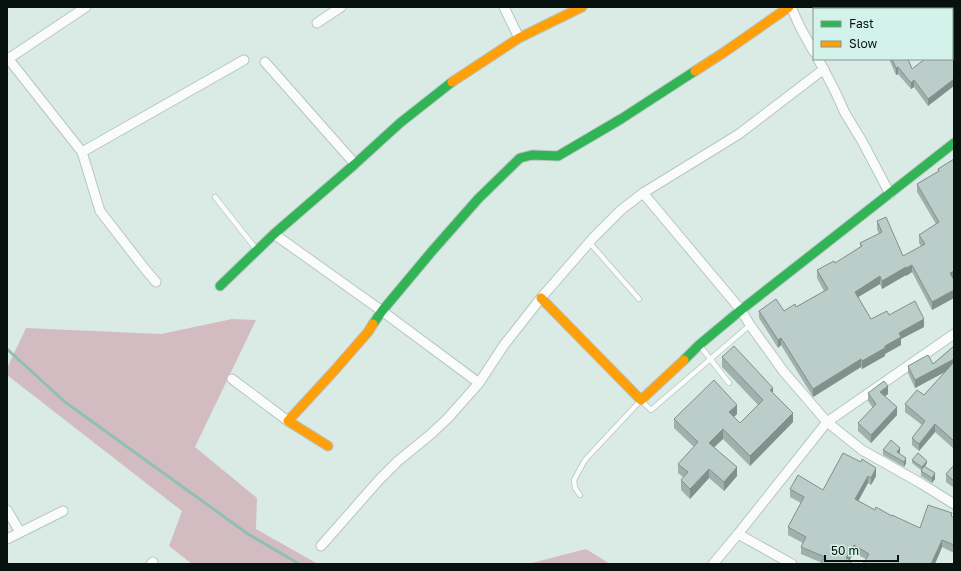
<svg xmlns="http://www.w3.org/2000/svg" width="961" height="571" viewBox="0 0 961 571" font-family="'Golos Text',sans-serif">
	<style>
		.forest { fill: #d2bcc2 }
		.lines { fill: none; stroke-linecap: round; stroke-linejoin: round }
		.stream { stroke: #90c0b4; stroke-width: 3 }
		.lane-casing { stroke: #b8c5c1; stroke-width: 6 }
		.street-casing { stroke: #b8c5c1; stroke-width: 11 }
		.fast-casing { stroke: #b8c5c1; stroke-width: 11 }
		.slow-casing { stroke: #b8c5c1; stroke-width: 11 }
		.lane { stroke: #f9fcfb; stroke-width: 4.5 }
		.street { stroke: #f9fcfb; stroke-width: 9 }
		.fast { stroke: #30b455; stroke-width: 9 }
		.slow { stroke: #ff9f0a; stroke-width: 9 }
		.wall { fill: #a0b0ac }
		.shaded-wall { fill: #82908c }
		.building { fill: #bacdc8; stroke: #82908c }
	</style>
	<rect width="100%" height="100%" fill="#daebe6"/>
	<g class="forest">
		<path d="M232 319 256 320 195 447 257 498 256 529 318 564H192L169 546 182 511 7 375V368L26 328 161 334Z"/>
		<path d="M586 549 610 564H528Z"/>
	</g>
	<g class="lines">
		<path class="stream" d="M7 349 65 402 248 534 299 564"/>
		<defs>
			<g id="lane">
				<path d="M215 197 256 249"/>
				<path d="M589 242 639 299"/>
				<path d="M700 346 729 383"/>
				<path d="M580 495 575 488 574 480 585 460 641 400 651 410 750 325"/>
			</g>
			<g id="street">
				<path d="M504 7 519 38"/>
				<path d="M791 7 801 29 814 52"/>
				<path d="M317 23 341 7"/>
				<path d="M952 30 954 33"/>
				<path d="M7 57 82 152 100 211 145 269 156 282"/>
				<path d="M8 59 86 7"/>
				<path d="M818 59 834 89 845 113 862 141 890 194"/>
				<path d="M265 62 355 164"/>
				<path d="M82 152 244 60"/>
				<path d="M643 193 741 310 750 325 784 372 827 422 862 450 922 484 954 504"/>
				<path d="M274 234 382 311 479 383"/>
				<path d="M232 379 288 421"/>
				<path d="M7 510 20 532"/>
				<path d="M738 534 792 564"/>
				<path d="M7 539 63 511"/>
				<path d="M321 546 379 480 398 461 431 434 448 418 479 383 504 345 541 298 594 237 621 210 643 193 739 134 824 69"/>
				<path d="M151 564 153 562"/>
				<path d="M713 564 738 534 827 422 954 334"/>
			</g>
			<g id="fast">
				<path d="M220 286 274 234 355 164 400 123 452 82"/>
				<path d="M373 324 382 311 433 250 478 199 520 158 532 155 558 156 621 119 695 71"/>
				<path d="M684 360 699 345 741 310 954 143"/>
			</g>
			<g id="slow">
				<path d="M695 71 723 53 789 7"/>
				<path d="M452 82 519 38 582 7"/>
				<path d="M541 298 641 400 684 360"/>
				<path d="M328 446 288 421 334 371 368 332 373 324"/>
			</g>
		</defs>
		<use href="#lane" class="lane-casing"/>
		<use href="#street" class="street-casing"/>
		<use href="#fast" class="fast-casing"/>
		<use href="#slow" class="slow-casing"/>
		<use href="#lane" class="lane"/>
		<use href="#street" class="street"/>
		<use href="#fast" class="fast"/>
		<use href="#slow" class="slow"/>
	</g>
	<g class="wall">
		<path d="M950 7H954V20L952 15V9H951Z"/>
		<path d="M889 59H908L912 69 952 59 928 106 914 87 911 89 898 74 896 75Z"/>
		<path d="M954 159V278L953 279 954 280V298L932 310 912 272 906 276V275L882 289 880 284 858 297 871 319 889 315 924 327 901 339V345L885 354V356L862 369 861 367 813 397 781 345 778 348 759 318V311H784L796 307 824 291 817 278V270L835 263 860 247V243L879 234 877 229V221L903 256 921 246 919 243V235L936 224 917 192V184L938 172V169Z"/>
		<path d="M954 346V449L935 432 919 451 912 445V438L922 425 905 412V404L924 395 945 372 915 388 908 373V366L933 364Z"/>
		<path d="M722 357 773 393 793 422 750 466 723 439 714 447 737 476 724 491 709 478 690 499 681 490V480L683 477 678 473V464L694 447 674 428V419L737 414 734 417 740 423 758 405 722 367Z"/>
		<path d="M868 393 888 394 885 396 897 415 871 443 858 431V423L873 408 868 401Z"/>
		<path d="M883 450 900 452 899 453 906 463 904 467 883 455Z"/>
		<path d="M843 453 876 476 871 485 868 483 858 501 875 510 892 516 920 528 952 517 954 518V553L942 547 938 557 866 559 854 553 849 560 852 564 822 563 801 554V547L803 543 788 535V527L801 503 790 497V489L823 490Z"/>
		<path d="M912 460 927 463 925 467 935 479 932 483 921 476V470L912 463Z"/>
		<path d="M954 465V488L946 482V474Z"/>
	</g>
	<g class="shaded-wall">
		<path d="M898 67V74L896 75V68Z"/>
		<path d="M954 79V86L928 106V99Z"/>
		<path d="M914 80V87L911 89V83Z"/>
		<path d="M912 265V272L906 276V268Z"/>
		<path d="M906 267V275L882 289V281Z"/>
		<path d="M954 271V278L950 280V273Z"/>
		<path d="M880 276V284L855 299V292Z"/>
		<path d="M954 290V298L932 310V302Z"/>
		<path d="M924 319V327L901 339V345L885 354V356L862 369V361L885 346 899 333Z"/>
		<path d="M781 338V345L778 348V340Z"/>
		<path d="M861 359V367L813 397V389Z"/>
		<path d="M954 359V367L915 388V380Z"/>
		<path d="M888 386V394L880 400V392Z"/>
		<path d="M773 388V397L770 390Z"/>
		<path d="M737 405V414L729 421V412Z"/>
		<path d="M897 407V415L871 443V435Z"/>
		<path d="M793 413V422L750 466V456Z"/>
		<path d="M935 424V432L919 451V444Z"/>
		<path d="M723 429V439L709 452V443Z"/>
		<path d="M900 448V452L897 457V452Z"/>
		<path d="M906 458V463L904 467V462Z"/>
		<path d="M927 461V463L922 470V467Z"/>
		<path d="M737 467V476L724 491V482Z"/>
		<path d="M876 468V476L871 485V478Z"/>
		<path d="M709 469V478L690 499V489Z"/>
		<path d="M935 473V479L932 483V478Z"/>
		<path d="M868 476V483L855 507V499Z"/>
		<path d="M942 540V547L938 557 935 564H931Z"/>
		<path d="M854 545V553L847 564 846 558Z"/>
	</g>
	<g class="building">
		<path d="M830 7H867L868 9H826Z"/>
		<path d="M897 7H930L931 9H898Z"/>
		<path d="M952 7H954V12Z"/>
		<path d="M952 55 954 58V79L928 99 914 80 911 83 898 67 896 68 892 59H908L912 69 925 59H952Z"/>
		<path d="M954 159V169H953L954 170V271L950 273 954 280V290L932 302 912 265 906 268V267L882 281 880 276 855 292 871 319 887 311 889 315 915 301 924 319 899 333 901 337 885 346V348L862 361 861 359 813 389 781 338 778 340 759 311 776 299 784 311 795 304 796 307 828 289 817 270 834 261 835 263 862 246 860 243 882 232 877 221 886 217 903 256 925 244 919 235 939 222 917 184 939 171 938 169Z"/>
		<path d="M734 346 773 388 770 390 793 413 750 456 723 429 709 443 737 467 724 482 709 469 690 489 681 480 688 472 678 464 698 442 674 419 714 380 737 405 729 412 740 423 763 400 722 357Z"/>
		<path d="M954 346V359L915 380 908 366 928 355 933 364Z"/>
		<path d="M954 362V441L935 424 919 444 912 438 925 421 905 404 917 390 924 395Z"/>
		<path d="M884 381 888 386 880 392 897 407 871 435 858 423 876 404 868 393Z"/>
		<path d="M891 440 900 448 897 452 906 458 904 462 883 450Z"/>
		<path d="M843 453 861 462 862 459 876 468 871 478 868 476 855 499 875 510 876 507 892 516V515L920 528 928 505 952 513 951 516 954 518V545L942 540 938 549 931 564H863L869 554 854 545 846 558 852 561 850 564H821L825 557 801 547 806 537 788 527 804 497 790 489 798 475 823 490Z"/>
		<path d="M918 453 927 461 922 467 912 460Z"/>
		<path d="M954 465V481L946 474Z"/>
		<path d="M924 466 935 473 932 478 921 471Z"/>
	</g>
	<rect width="961" height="571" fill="none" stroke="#07120f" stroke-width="16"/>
	<rect x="813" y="8" width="140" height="52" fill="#d3f2e9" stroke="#819892"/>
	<rect x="821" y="21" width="20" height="6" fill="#30b455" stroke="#819892"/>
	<text x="849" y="28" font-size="12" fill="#07120f">Fast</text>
	<rect x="821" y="41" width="20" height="6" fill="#ff9f0a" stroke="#819892"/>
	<text x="849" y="48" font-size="12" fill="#07120f">Slow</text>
	<path d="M825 555v6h73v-6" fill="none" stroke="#07120f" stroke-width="2"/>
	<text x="831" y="555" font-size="12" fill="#07120f" stroke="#d3f2e9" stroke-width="3" paint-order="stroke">50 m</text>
</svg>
